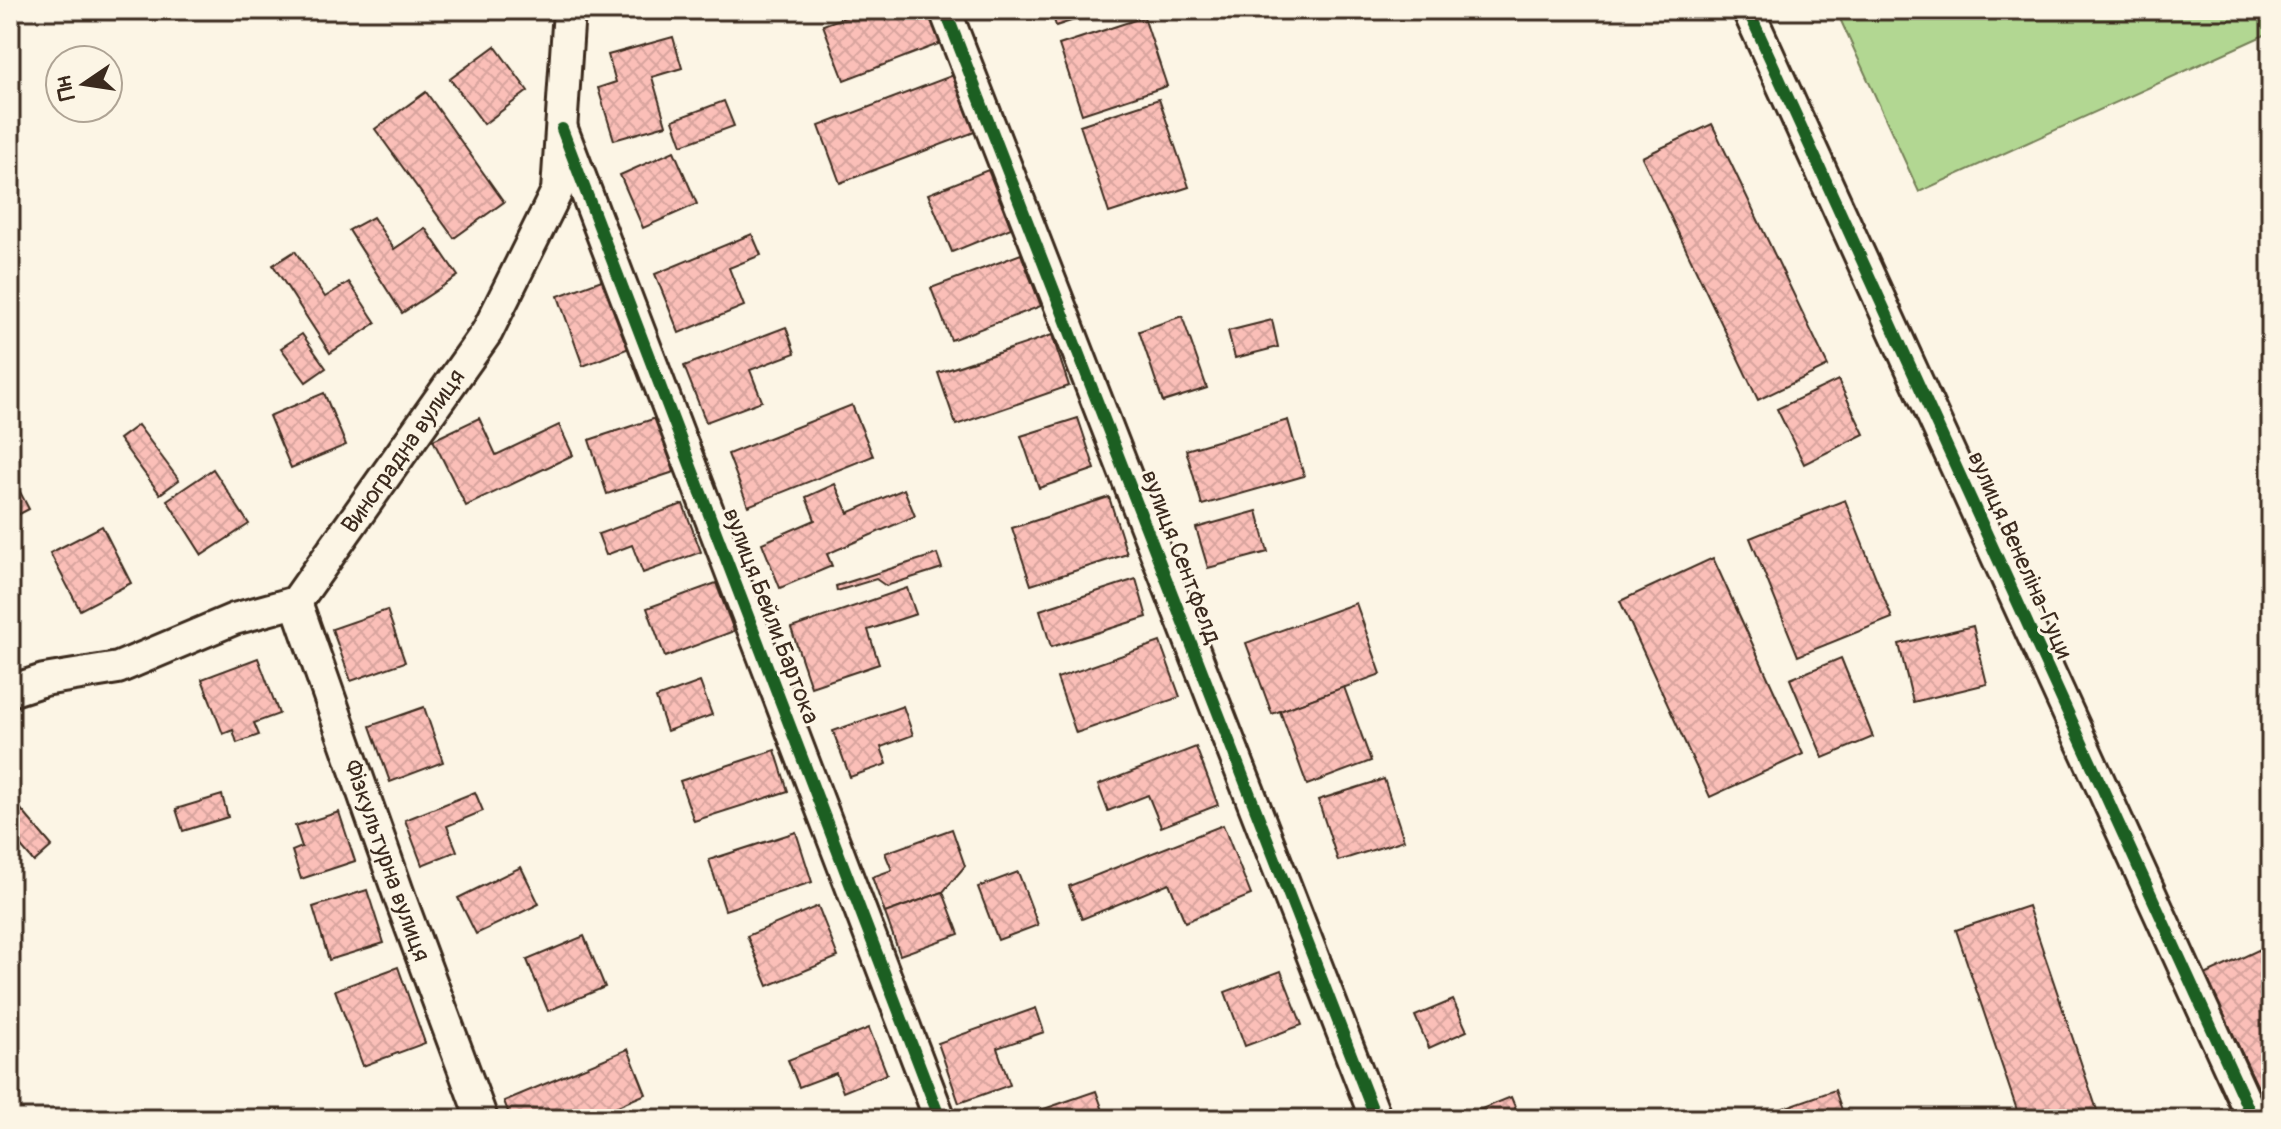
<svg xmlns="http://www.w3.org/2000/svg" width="2281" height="1129" viewBox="0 0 2281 1129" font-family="Pangolin,sans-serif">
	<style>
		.pitch { fill: #b2d792; stroke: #768058; stroke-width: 2 }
		.building { fill: url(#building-cross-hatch); stroke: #3b2a1e; stroke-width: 2 }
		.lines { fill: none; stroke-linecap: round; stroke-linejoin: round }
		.minor-casing { stroke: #3b2a1e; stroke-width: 36 }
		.minor { stroke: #fcf5e5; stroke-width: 30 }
		.cycleway-casing { stroke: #fcf5e5; stroke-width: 17 }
		.cycleway { stroke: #1b5e20; stroke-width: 12 }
		.labels { text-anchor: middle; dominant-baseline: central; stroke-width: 6; stroke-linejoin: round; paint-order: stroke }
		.street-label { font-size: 24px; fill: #3b2a1e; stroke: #fcf5e5 }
	</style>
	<defs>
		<pattern id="building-cross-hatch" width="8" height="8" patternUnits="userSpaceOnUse" patternTransform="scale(2)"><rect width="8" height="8" fill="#fbbfb8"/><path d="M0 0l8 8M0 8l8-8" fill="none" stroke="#d8a49e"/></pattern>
	</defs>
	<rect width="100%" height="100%" fill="#fcf5e5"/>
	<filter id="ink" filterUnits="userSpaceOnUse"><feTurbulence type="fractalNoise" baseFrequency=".0125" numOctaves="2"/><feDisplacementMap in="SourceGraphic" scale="16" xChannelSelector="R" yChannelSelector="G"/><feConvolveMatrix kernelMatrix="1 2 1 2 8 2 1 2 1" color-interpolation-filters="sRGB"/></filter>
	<g filter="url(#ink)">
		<path class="pitch" d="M1836 10H2271V32L1919 192Z"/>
		<g class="building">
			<path d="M864 10H932L944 42 844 80 823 25Z"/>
			<path d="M1051 10H1105L1056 26Z"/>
			<path d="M1144 17 1167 86 1082 114 1059 45Z"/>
			<path d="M673 37 682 68 652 77 666 125 614 140 598 88 616 82 608 55Z"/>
			<path d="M495 46 528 91 484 124 450 79Z"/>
			<path d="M959 73 980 130 840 183 819 126Z"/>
			<path d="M426 92 504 202 454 238 375 129Z"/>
			<path d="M1159 99 1189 187 1109 213 1080 125Z"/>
			<path d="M724 101 734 126 682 145 673 120Z"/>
			<path d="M1712 124 1828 366 1758 400 1642 157Z"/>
			<path d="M674 151 697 204 643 228 620 175Z"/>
			<path d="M988 170 1011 228 952 252 928 194Z"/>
			<path d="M373 217 394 249 425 228 458 276 402 313 349 230Z"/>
			<path d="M752 234 761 255 729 268 744 306 679 333 655 274Z"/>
			<path d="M295 251 325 297 349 282 376 323 330 353 273 265Z"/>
			<path d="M1021 254 1041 306 951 340 931 288Z"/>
			<path d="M607 278 632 347 583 366 558 296Z"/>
			<path d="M1182 316 1207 388 1163 402 1139 331Z"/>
			<path d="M1272 320 1278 347 1235 358 1228 331Z"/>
			<path d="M786 327 795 353 750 370 762 401 706 422 684 366Z"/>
			<path d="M302 334 326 368 306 382 281 348Z"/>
			<path d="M1052 335 1069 386 956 425 938 373Z"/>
			<path d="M1838 380 1864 434 1804 464 1777 409Z"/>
			<path d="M324 393 346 445 291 468 269 416Z"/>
			<path d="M852 405 873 456 748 506 728 454Z"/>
			<path d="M479 418 496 455 559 425 573 455 466 506 433 440Z"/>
			<path d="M656 418 674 472 607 494 589 440Z"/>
			<path d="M1078 418 1095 469 1039 488 1021 436Z"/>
			<path d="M1288 420 1304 476 1202 505 1186 450Z"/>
			<path d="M138 425 179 480 160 494 119 439Z"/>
			<path d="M213 469 249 524 202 555 167 500Z"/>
			<path d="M10 473 29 509 10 519Z"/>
			<path d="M835 484 848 513 904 489 915 516 827 554 832 566 780 588 762 543 815 520 806 497Z"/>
			<path d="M1109 497 1127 554 1031 585 1012 528Z"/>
			<path d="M1845 500 1892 618 1798 656 1750 538Z"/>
			<path d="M683 504 701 552 643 573 632 545 606 555 598 534Z"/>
			<path d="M1257 511 1268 552 1208 568 1196 528Z"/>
			<path d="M102 526 131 583 80 610 50 553Z"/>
			<path d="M937 554 942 568 886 586 876 579 837 591 836 586Z"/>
			<path d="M1713 558 1803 754 1710 797 1620 601Z"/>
			<path d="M1136 579 1147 617 1051 647 1040 610Z"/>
			<path d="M716 583 734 631 665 657 647 608Z"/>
			<path d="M907 588 916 614 868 630 879 664 811 687 791 628Z"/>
			<path d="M1356 603 1381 674 1272 714 1246 643Z"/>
			<path d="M387 610 405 662 351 681 332 629Z"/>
			<path d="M1973 626 1987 684 1913 702 1899 644Z"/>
			<path d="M1160 642 1180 697 1076 733 1057 678Z"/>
			<path d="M258 658 279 714 254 723 259 735 237 743 233 730 223 734 202 679Z"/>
			<path d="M1841 658 1873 737 1823 758 1790 679Z"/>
			<path d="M700 682 712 715 667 731 656 698Z"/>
			<path d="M1344 687 1371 761 1307 785 1280 711Z"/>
			<path d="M903 706 913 735 881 747 887 764 850 777 833 731Z"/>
			<path d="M424 707 443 762 390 782 370 726Z"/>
			<path d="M1196 747 1218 805 1161 827 1148 795 1108 811 1098 785Z"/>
			<path d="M775 750 788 791 694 821 680 781Z"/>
			<path d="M1384 779 1404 840 1338 861 1318 800Z"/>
			<path d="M475 792 483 811 447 826 457 851 422 865 405 820Z"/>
			<path d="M222 795 228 817 183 831 176 809Z"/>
			<path d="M19 807 52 846 34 862 18 843 10 848V815Z"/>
			<path d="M339 812 355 861 301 879 292 851 302 847 295 826Z"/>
			<path d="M1223 825 1251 895 1185 922 1169 883 1082 919 1069 886Z"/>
			<path d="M952 829 965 866 943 892 885 913 872 877 892 870 885 853Z"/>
			<path d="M796 832 812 882 725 910 709 860Z"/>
			<path d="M521 867 539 904 476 934 458 898Z"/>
			<path d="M1018 872 1038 925 998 940 978 887Z"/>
			<path d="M367 890 384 943 329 960 313 907Z"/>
			<path d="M943 892 959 934 900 955 885 913Z"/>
			<path d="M818 906 838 957 768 986 747 936Z"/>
			<path d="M2028 906 2100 1119H2020L1956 930Z"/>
			<path d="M584 936 605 987 548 1011 527 960Z"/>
			<path d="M2271 944V1115L2205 975Z"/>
			<path d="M398 967 425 1043 363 1066 335 990Z"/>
			<path d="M1281 971 1302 1025 1245 1046 1225 992Z"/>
			<path d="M1453 1000 1467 1031 1429 1048 1415 1016Z"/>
			<path d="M1036 1008 1044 1032 997 1048 1010 1085 959 1103 938 1043Z"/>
			<path d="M869 1028 887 1074 843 1092 836 1073 799 1087 788 1060Z"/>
			<path d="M628 1049 646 1094 587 1119H511L504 1101Z"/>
			<path d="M1835 1090 1845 1119H1752Z"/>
			<path d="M1096 1091 1106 1119H1015Z"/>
			<path d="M1511 1097 1520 1119H1457Z"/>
		</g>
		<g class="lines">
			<defs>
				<g id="minor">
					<path d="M945 10 1376 1119"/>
					<path d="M1748 10 2253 1119"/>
					<path d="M562 129 940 1119"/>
					<path id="s1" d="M296 602 400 898 482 1119"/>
					<path id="s2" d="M10 691 44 680 118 668 234 619 296 602 487 332 557 191 569 10"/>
				</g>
			</defs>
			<use href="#minor" class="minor-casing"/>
			<use href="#minor" class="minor"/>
			<defs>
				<g id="cycleway">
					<path d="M945 10 1376 1119"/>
					<path d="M1748 10 2253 1119"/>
					<path d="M562 129 940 1119"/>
				</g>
			</defs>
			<use href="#cycleway" class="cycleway-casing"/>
			<use href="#cycleway" class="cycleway"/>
		</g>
	</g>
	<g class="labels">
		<g class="street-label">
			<text stroke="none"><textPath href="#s2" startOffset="486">Виноградна вулиця</textPath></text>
			<text transform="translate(2020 555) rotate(66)">вулиця Венеліна-Гуци</text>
			<text transform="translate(1181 557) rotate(69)">вулиця Сентфелд</text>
			<text transform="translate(771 616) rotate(69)">вулиця Бейли Бартока</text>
			<text stroke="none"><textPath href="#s1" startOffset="274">Фізкультурна вулиця</textPath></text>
		</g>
	</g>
	<rect width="2281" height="1129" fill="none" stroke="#fcf5e5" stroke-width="40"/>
	<rect x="20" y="20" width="2241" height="1089" fill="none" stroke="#3b2a1e" stroke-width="3" filter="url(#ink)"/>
	<g transform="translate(84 84) rotate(257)"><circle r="38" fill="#fcf5e5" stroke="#afa495" stroke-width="2"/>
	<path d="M0-6L14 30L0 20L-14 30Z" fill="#3b2a1e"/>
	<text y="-12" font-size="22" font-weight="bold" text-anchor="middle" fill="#3b2a1e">Пн</text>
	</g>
</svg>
